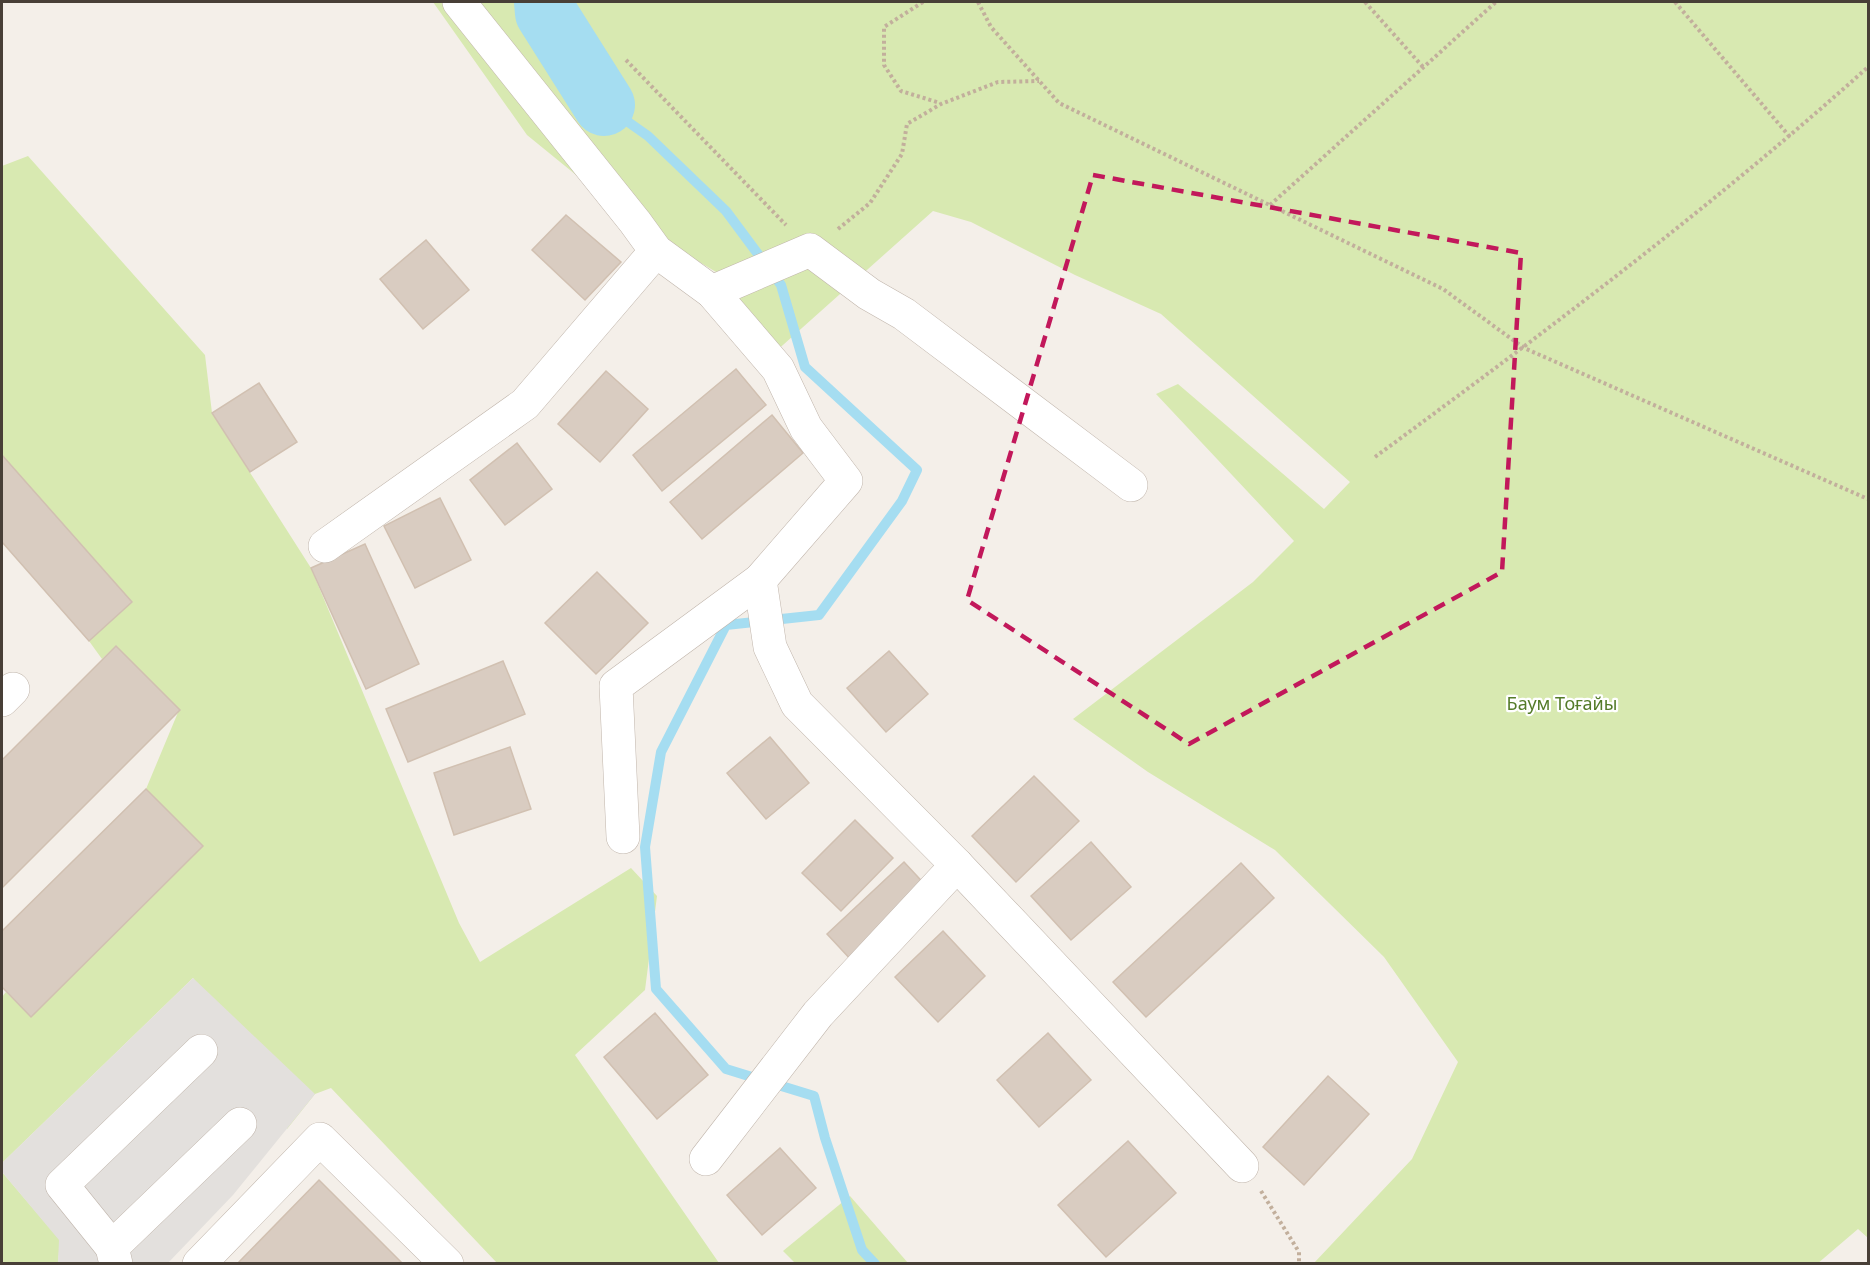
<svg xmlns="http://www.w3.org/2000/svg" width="1870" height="1265" viewBox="0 0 1870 1265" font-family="'Noto Sans',sans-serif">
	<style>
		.green { fill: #d8e9b1 }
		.parking { fill: #e3e0dd }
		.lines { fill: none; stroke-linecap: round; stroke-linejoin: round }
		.stream { stroke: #a5ddf1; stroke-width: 10 }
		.river { stroke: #a5ddf1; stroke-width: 62 }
		.building { fill: #d9ccc1; stroke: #d1c0b1; stroke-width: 1.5 }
		.minor-casing { stroke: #c0b5ab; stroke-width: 34 }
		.path { stroke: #c2af9c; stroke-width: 4; stroke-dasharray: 3 3; stroke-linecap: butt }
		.minor { stroke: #fff; stroke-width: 33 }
		.marked { fill: none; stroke: #c2185b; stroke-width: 4.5; stroke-dasharray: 12 8; stroke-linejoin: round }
		.labels { text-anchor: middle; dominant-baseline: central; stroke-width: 4.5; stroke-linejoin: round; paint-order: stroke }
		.park-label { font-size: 18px; fill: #547b29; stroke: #fff }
	</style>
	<rect width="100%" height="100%" fill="#f4efe9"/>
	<g class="green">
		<path d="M433 2H1868V1238L1858 1229 1817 1264 1314 1263 1412 1159 1458 1062 1384 957 1275 850 1148 772 1073 719 1253 582 1294 541 1156 394 1178 384 1324 509 1350 482 1161 314 1075 275 971 222 933 211 774 353 716 272 635 223 527 135Z"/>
		<path d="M28 156 205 355 212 413 311 568 459 923 480 962 631 868 657 896 645 990 575 1055 719 1263H497L331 1088 315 1094 287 1129 193 978 2 1163V997L6 992 30 1016 203 846 146 789 179 710 116 646 102 659 89 641 132 602 2 455V166Z"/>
		<path d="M2 1172 60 1240 58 1263H2Z"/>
		<path d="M850 1196 908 1263H795L783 1251Z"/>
	</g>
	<path class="parking" d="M193 978 315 1094 233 1195 168 1263H58L59 1240 2 1172V1163Z"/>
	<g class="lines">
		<path class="stream" d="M604 105 648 136 726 211 781 285 805 367 917 470 902 501 819 615 726 625 661 752 645 847 656 989 726 1069 814 1096 825 1138 862 1250 875 1264"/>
		<path class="river" d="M545 2 546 13 604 105"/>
	</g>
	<g class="building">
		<path d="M566 215 621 262 585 300 532 250Z"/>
		<path d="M426 240 469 290 423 329 380 279Z"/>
		<path d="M736 369 766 405 662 491 633 455Z"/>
		<path d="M606 371 648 409 600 462 558 424Z"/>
		<path d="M259 383 297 442 250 472 212 413Z"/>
		<path d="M772 415 803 453 702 539 670 502Z"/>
		<path d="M517 443 552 489 505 525 470 480Z"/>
		<path d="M2 455 132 602 89 641 2 542Z"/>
		<path d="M440 498 471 560 415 588 384 526Z"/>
		<path d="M365 544 419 664 366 689 311 568Z"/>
		<path d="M597 572 648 623 596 674 545 623Z"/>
		<path d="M116 646 180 710 2 888V760Z"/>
		<path d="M889 651 928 694 886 732 847 688Z"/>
		<path d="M503 661 525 714 408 762 386 709Z"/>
		<path d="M770 737 809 783 766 819 727 773Z"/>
		<path d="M510 747 531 809 454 835 434 773Z"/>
		<path d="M1034 776 1079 821 1016 882 972 836Z"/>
		<path d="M146 789 203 846 31 1017 2 987V931Z"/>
		<path d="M855 820 893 858 841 911 802 873Z"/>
		<path d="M1091 842 1131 887 1071 940 1031 896Z"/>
		<path d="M904 862 930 890 853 962 827 934Z"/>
		<path d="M1241 863 1274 898 1146 1017 1113 982Z"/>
		<path d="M943 931 985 976 938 1022 895 977Z"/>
		<path d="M655 1013 708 1075 657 1119 604 1057Z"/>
		<path d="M1048 1033 1091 1080 1039 1127 997 1080Z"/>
		<path d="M1328 1076 1369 1114 1304 1185 1263 1147Z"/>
		<path d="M1128 1141 1176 1193 1106 1257 1058 1205Z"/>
		<path d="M780 1148 816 1188 762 1235 727 1195Z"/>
		<path d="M319 1180 403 1264H237Z"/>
	</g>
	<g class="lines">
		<defs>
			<g id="minor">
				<path d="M459 2 635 222 656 251 712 292 778 369 806 428 846 481 760 580 616 686 623 837"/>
				<path d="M712 292 810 250 869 294 904 314 1131 485"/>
				<path d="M325 546 525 404 656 251"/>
				<path d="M760 580 770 647 797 704 957 865 1242 1166"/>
				<path d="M2 700 13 689"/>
				<path d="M706 1159 818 1014 957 865"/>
				<path d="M112 1247 62 1185 201 1051"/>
				<path d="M116 1264 112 1247 240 1124"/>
				<path d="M199 1264 320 1139 447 1264"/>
			</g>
		</defs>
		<use href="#minor" class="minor-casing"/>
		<g class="path">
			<path d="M923 2 884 27V65L901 91 940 103"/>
			<path d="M978 2 991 27 1059 103 1443 289 1524 348 1868 499"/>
			<path d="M1365 2 1423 67"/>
			<path d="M1675 2 1790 137"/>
			<path d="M626 60 786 225"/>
			<path d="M1270 205 1496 2"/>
			<path d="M838 229 870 203 902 154 907 124 941 104 998 82 1039 81"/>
			<path d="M1375 457C1544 333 1712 207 1868 67"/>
			<path d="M1261 1191 1299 1252V1264"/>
		</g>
		<use href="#minor" class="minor"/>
	</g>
	<path class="marked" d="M1093 175 1521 253 1502 572 1189 744 967 600Z"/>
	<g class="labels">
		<g class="park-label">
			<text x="1562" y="703">Баум Тоғайы</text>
		</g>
	</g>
	<rect width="1870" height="1265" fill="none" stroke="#483f37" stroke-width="6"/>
</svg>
